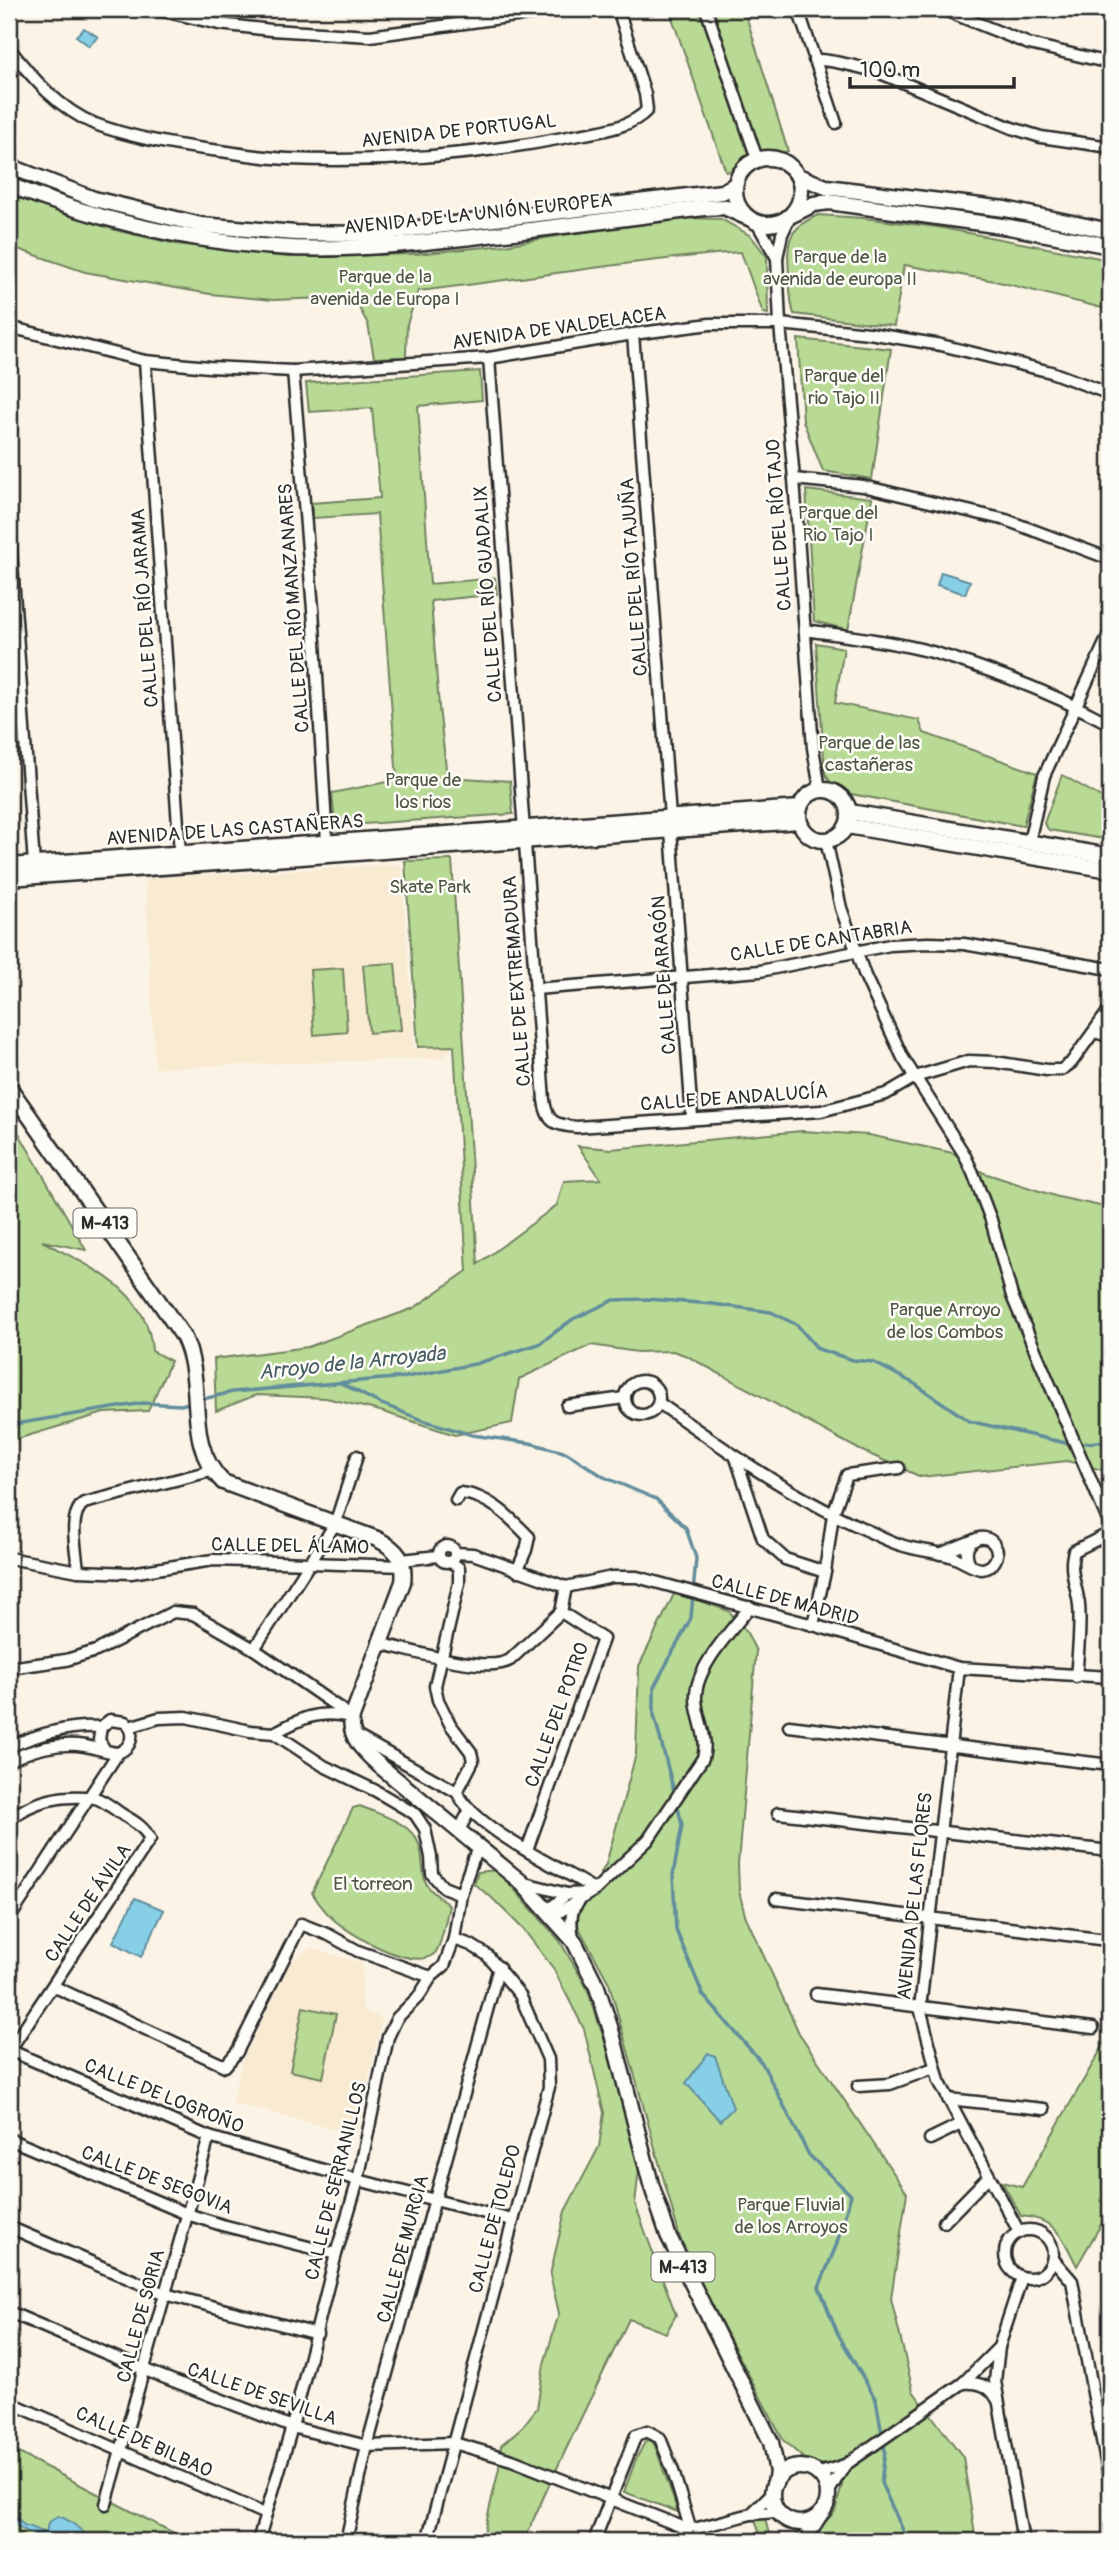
<svg xmlns="http://www.w3.org/2000/svg" width="1119" height="2550" viewBox="0 0 1119 2550" font-family="Pangolin,sans-serif">
	<style>
		.built { fill: #f9ead2 }
		.green { fill: #b8da94; stroke: #728260; stroke-width: 2 }
		.water { fill: #86cfe7; stroke: #628d9c; stroke-width: 2 }
		.lines { fill: none; stroke-linecap: round; stroke-linejoin: round }
		.stream { stroke: #628d9c; stroke-width: 3.5 }
		.street-casing { stroke: #2b2b2b; stroke-width: 15 }
		.secondary-casing { stroke: #2b2b2b; stroke-width: 19 }
		.primary-casing { stroke: #2b2b2b; stroke-width: 19 }
		.street { stroke: #fdfcf7; stroke-width: 10 }
		.secondary { stroke: #fdfcf7; stroke-width: 14 }
		.primary { stroke: #fdfcf7; stroke-width: 14 }
		.labels { text-anchor: middle; dominant-baseline: central; stroke-width: 5; stroke-linejoin: round; paint-order: stroke }
		.shield { fill: #fdfcf7; stroke: #6a6a68; stroke-width: 2 }
		.shield-label { font-size: 18px; font-weight: bold; fill: #2b2b2b }
		.street-label { font-size: 19px; fill: #2b2b2b; stroke: #fdfcf7 }
		.park-label { font-size: 19px; fill: #4e5745; stroke: #fdfcf7 }
		.water-label { font-size: 21px; font-style: italic; fill: #465c63; stroke: #fdfcf7 }
	</style>
	<rect width="100%" height="100%" fill="#fbf4e6"/>
	<filter id="ink" filterUnits="userSpaceOnUse"><feTurbulence type="fractalNoise" baseFrequency=".0143" numOctaves="2"/><feDisplacementMap in="SourceGraphic" scale="14" xChannelSelector="R" yChannelSelector="G"/><feConvolveMatrix kernelMatrix="1 2 1 2 8 2 1 2 1" color-interpolation-filters="sRGB"/></filter>
	<g filter="url(#ink)">
		<g class="built">
			<path d="M401 864 415 1049 452 1047 443 1058 155 1068 145 878Z"/>
			<path d="M311 1948 362 1963 363 2009 382 2019 356 2135 232 2103 241 2063 292 1960Z"/>
		</g>
		<g class="green">
			<path d="M669 9H744L788 151 726 172Z"/>
			<path d="M9 195 119 231 176 244 288 257 415 254 505 245 563 235 689 218 721 219 751 236 767 257 768 314 763 313 741 252C632 260 525 279 418 291L407 324 406 357 374 358 368 324 353 297 273 300 210 294 85 272 9 246Z"/>
			<path d="M818 215 863 218 937 227 1110 260V310L995 281 904 265 894 326 794 314C790 302 790 288 789 275 787 243 786 229 818 215Z"/>
			<path d="M798 339 891 349 872 479 823 471 803 421Z"/>
			<path d="M480 371 482 400 418 406 430 584 495 578 497 594 431 601 439 707 447 777 510 781 513 814 348 825 335 824 332 793 397 780 377 514 313 518 311 503 380 498 372 408 309 412 306 383Z"/>
			<path d="M806 490 872 498 848 630 814 621Z"/>
			<path d="M816 643 844 648 835 703 919 720 924 733 1037 773 1023 826 835 791 825 773Z"/>
			<path d="M1062 775 1110 802V840L1049 830 1044 823Z"/>
			<path d="M452 860 478 1264 557 1205 564 1181 601 1179 578 1146 611 1149 802 1131 869 1135 953 1153 984 1173 1058 1197 1110 1208V1472L1067 1461 921 1477 860 1450 687 1356 673 1351 637 1352 591 1345 519 1379 512 1423 455 1435 380 1411 326 1398 256 1395 216 1411 214 1359 308 1347 414 1308 467 1271 454 1046 418 1047 405 861Z"/>
			<path d="M395 963 401 1030 369 1033 363 965Z"/>
			<path d="M343 968 347 1032 314 1035 310 970Z"/>
			<path d="M9 1116 86 1250 42 1241C89 1266 149 1290 152 1351L171 1361 148 1411 104 1413 17 1439 9 1440Z"/>
			<path d="M675 1592 729 1611 746 1631 756 1651 738 1864 739 1891 745 1915 799 2033 907 2193 891 2298 913 2391 963 2457 976 2541H814L817 2531 835 2511 842 2485 827 2464H810L783 2440 711 2303 680 2238 609 1983 575 1921 606 1864 636 1754 639 1666Z"/>
			<path d="M360 1806C381 1815 410 1822 419 1844 424 1856 421 1871 426 1883 431 1894 442 1897 449 1906 446 1917 442 1946 435 1953 414 1973 349 1934 332 1918 324 1911 318 1902 312 1893L353 1808Z"/>
			<path d="M497 1870 560 1941 587 1988 608 2051 639 2169 635 2204 676 2315 666 2333 629 2319C594 2393 556 2466 524 2541H482L499 2468 501 2445 522 2427 537 2408 544 2364 559 2313 550 2275 565 2211 599 2147 604 2113 584 2029 553 1968 524 1930 491 1897 474 1884 478 1872Z"/>
			<path d="M303 2007 336 2014 323 2078 290 2071Z"/>
			<path d="M1110 2034V2209L1077 2266C1062 2237 1057 2219 1021 2216L1002 2182 1022 2187Z"/>
			<path d="M646 2440 652 2441 655 2446 678 2512 624 2492 636 2459Z"/>
			<path d="M9 2448 189 2541H9Z"/>
			<path d="M765 2519 771 2541H762L755 2520Z"/>
		</g>
		<g class="water">
			<path d="M84 28 98 37 89 46 76 36Z"/>
			<path d="M941 572 970 581 965 594 937 585Z"/>
			<path d="M135 1898 164 1910 141 1957 113 1942Z"/>
			<path d="M708 2053 715 2056 733 2108 720 2121 686 2083Z"/>
			<path d="M9 2510 24 2525 46 2533 48 2523 58 2516C72 2520 82 2532 93 2541H43L9 2521Z"/>
		</g>
		<g class="lines">
			<g class="stream">
				<path d="M341 1383 377 1402 422 1420 472 1435 530 1443 567 1453 604 1477 656 1499 686 1528 696 1558 691 1618 654 1687V1715L675 1795"/>
				<path d="M199 1400 233 1392 406 1377 475 1364 539 1344 573 1319 614 1300 647 1299 713 1304 771 1312 797 1325 818 1349 853 1360 873 1362 915 1384 969 1421 1070 1444"/>
				<path d="M9 1425 143 1403 181 1405 192 1402"/>
				<path d="M1086 1443 1110 1441"/>
				<path d="M677 1803 682 1825 673 1875 676 1930 703 1995 762 2063 809 2155 851 2195 836 2246 819 2287 838 2334 876 2400 885 2451 881 2483 908 2541"/>
			</g>
			<defs>
				<g id="street">
					<path d="M155 9 219 24 271 30 370 36 566 9"/>
					<path d="M706 9 757 159"/>
					<path d="M798 9 836 123"/>
					<path d="M942 9 1029 44 1110 63"/>
					<path d="M9 48C32 78 59 109 95 124 135 139 178 146 220 151 242 154 266 158 288 159 382 163 477 155 568 137 593 132 631 129 647 110L645 94 618 9"/>
					<path d="M814 60C835 59 853 67 873 70L1012 128 1041 137 1110 147"/>
					<path d="M790 217 782 234 777 258 780 324 794 479 813 748 820 789"/>
					<path d="M757 223 777 258"/>
					<path d="M9 327 145 361 209 367 293 371 489 358 633 334 710 324H780L869 333 941 345 1051 372 1110 394"/>
					<path d="M633 334 670 817"/>
					<path d="M489 358 544 1100C547 1123 555 1125 577 1127L821 1111 886 1094 915 1077 969 1061 995 1062 1047 1070H1061L1071 1063 1110 1009"/>
					<path d="M145 361 180 853"/>
					<path d="M293 371 313 609 327 842"/>
					<path d="M794 479 863 486 1006 520 1110 559"/>
					<path d="M9 524 34 864"/>
					<path d="M805 630C847 636 890 641 932 652 993 670 1054 694 1110 724"/>
					<path d="M671 830 692 1118"/>
					<path d="M826 840 841 908 865 976 903 1058 964 1154 973 1173 991 1220 1012 1296 1110 1525"/>
					<path d="M1029 842 1044 776 1110 632"/>
					<path d="M535 989 760 971 890 945 928 943 964 944 1110 969"/>
					<path d="M1095 1032 1110 1037"/>
					<circle cx="642" cy="1398" r="17"/>
					<path d="M659 1403C724 1449 789 1495 862 1528 875 1534 888 1541 901 1545 918 1551 936 1551 953 1557 962 1560 973 1569 982 1569 993 1568 1001 1556 995 1546 985 1527 956 1544 971 1565"/>
					<path d="M567 1406 624 1398"/>
					<path d="M736 1458 763 1539 785 1559 825 1572"/>
					<path d="M456 1500 460 1493C488 1495 510 1517 529 1537L526 1550 517 1571"/>
					<circle cx="447" cy="1554" r="8"/>
					<path d="M455 1553 473 1554 566 1587 612 1577H637L813 1625 959 1668 1110 1677"/>
					<path d="M940 1554 972 1541"/>
					<path d="M9 1558 78 1571 131 1573 213 1560 404 1566"/>
					<path d="M402 1560 438 1556"/>
					<path d="M451 1562 459 1568V1583L435 1686 438 1700 450 1724 471 1752 473 1761 457 1792"/>
					<path d="M78 1571C77 1552 67 1515 84 1503L211 1471"/>
					<path d="M813 1625 825 1572 833 1514 847 1475 899 1468"/>
					<path d="M379 1643C408 1650 486 1674 510 1660L561 1612 566 1587"/>
					<path d="M254 1649 335 1524 357 1456"/>
					<path d="M9 1668 66 1660 96 1651 173 1612 193 1614 254 1649 352 1717"/>
					<path d="M959 1668 920 2008 939 2081 1019 2232"/>
					<path d="M1076 1677C1078 1653 1081 1628 1079 1605 1077 1586 1068 1570 1074 1551L1110 1533"/>
					<path d="M789 1726 1110 1765"/>
					<path d="M129 1727 159 1718 186 1717 250 1731 274 1733 324 1766 376 1791 415 1814 425 1829 431 1857 432 1874 443 1887 461 1894"/>
					<path d="M274 1733C300 1719 317 1710 346 1716"/>
					<path d="M353 1734 457 1792C476 1830 558 1866 595 1890"/>
					<path d="M9 1747C38 1734 69 1725 101 1727"/>
					<path d="M9 1761C31 1749 60 1742 85 1746 96 1748 107 1752 118 1753 132 1747 136 1734 125 1722L110 1720 101 1727 99 1740 105 1750"/>
					<path d="M778 1813 1110 1851"/>
					<path d="M9 1820C32 1800 64 1794 95 1798 104 1800 115 1810 123 1815 135 1822 144 1827 150 1839L13 2045 9 2047"/>
					<path d="M459 1830 470 1810"/>
					<path d="M527 1850 603 1639 561 1612"/>
					<path d="M521 1882 567 1894 589 1893"/>
					<path d="M776 1899 1107 1940"/>
					<path d="M548 1910 567 1894"/>
					<path d="M553 1916 595 1890 648 1840 703 1758C709 1737 697 1720 696 1699 694 1669 731 1631 750 1607"/>
					<path d="M9 1919 118 1753"/>
					<path d="M573 1938C571 1926 569 1911 578 1903"/>
					<path d="M53 1986 225 2066 237 2052 301 1924 329 1935 358 1951 431 1977"/>
					<path d="M816 1994 1093 2028"/>
					<path d="M9 2050 209 2137 358 2180 512 2220"/>
					<path d="M858 2086 890 2084 934 2068"/>
					<path d="M948 2099 1044 2109"/>
					<path d="M9 2139 187 2214 222 2225 336 2254"/>
					<path d="M930 2139 961 2124"/>
					<path d="M944 2222 989 2176"/>
					<path d="M9 2227 165 2294 317 2334"/>
					<circle cx="1029" cy="2254" r="24"/>
					<path d="M1053 2259 1072 2281 1110 2483"/>
					<path d="M9 2312 145 2370 292 2427 367 2446 454 2443 512 2460 690 2530 751 2514 777 2512"/>
					<path d="M999 2347 995 2381 1023 2541"/>
					<path d="M963 2383C978 2382 990 2385 997 2399"/>
					<path d="M9 2402 265 2514"/>
					<path d="M817 2474 845 2465 963 2383 999 2347 1022 2277"/>
					<path d="M828 2493 845 2465"/>
					<path d="M106 2504 209 2137"/>
					<path d="M751 2514 772 2493"/>
					<path d="M258 2541 292 2427 336 2254 358 2180 388 2037 397 2018 419 1996 431 1977 444 1966 454 1939 461 1894 473 1859 481 1848"/>
					<path d="M346 2541 367 2446 499 1967"/>
					<path d="M427 2541 549 2087 548 2059 520 1995 487 1955 471 1945 454 1939"/>
					<path d="M594 2541 636 2435 647 2431 660 2438 673 2471 694 2541"/>
				</g>
				<g id="secondary">
					<circle cx="824" cy="815" r="25"/>
					<path d="M850 812 1110 856"/>
					<path d="M847 826 1110 870"/>
					<path d="M9 866 800 808"/>
					<path d="M9 878 799 821"/>
				</g>
				<g id="primary">
					<circle cx="768" cy="191" r="33"/>
					<path d="M9 166 94 199 201 225 295 233 369 234 722 192 735 185"/>
					<path d="M798 176 826 187 1005 209 1110 231"/>
					<path d="M9 185C94 219 185 241 276 247 341 252 408 244 472 237 550 228 627 218 704 208L724 207 746 217"/>
					<path d="M792 215 814 204 829 202 1009 227 1110 246"/>
					<path d="M9 1087 183 1336C207 1384 182 1443 223 1482L377 1539C397 1549 406 1560 403 1582L352 1717C348 1738 366 1753 380 1766L521 1882 574 1941 597 1987 611 2030 651 2184 668 2235 771 2442 777 2472 775 2483"/>
					<circle cx="800" cy="2495" r="28"/>
					<path d="M803 2541 819 2516"/>
				</g>
			</defs>
			<use href="#street" class="street-casing"/>
			<use href="#secondary" class="secondary-casing"/>
			<use href="#primary" class="primary-casing"/>
			<use href="#street" class="street"/>
			<use href="#secondary" class="secondary"/>
			<use href="#primary" class="primary"/>
		</g>
	</g>
	<g class="labels">
		<g class="shield">
			<rect x="73.5" y="1208.5" width="63" height="29" rx="5"/>
			<rect x="651.5" y="2252.5" width="63" height="29" rx="5"/>
		</g>
		<g class="shield-label">
			<text x="105" y="1223">M-413</text>
			<text x="683" y="2267">M-413</text>
		</g>
		<g class="street-label">
			<text transform="translate(459 131) rotate(-6)">AVENIDA DE PORTUGAL</text>
			<text transform="translate(478 214) rotate(-6)">AVENIDA DE LA UNIÓN EUROPEA</text>
			<text transform="translate(559 328) rotate(-8)">AVENIDA DE VALDELACEA</text>
			<text transform="translate(779 525) rotate(-94)">CALLE DEL RÍO TAJO</text>
			<text transform="translate(634 577) rotate(-94)">CALLE DEL RÍO TAJUÑA</text>
			<text transform="translate(488 594) rotate(-94)">CALLE DEL RÍO GUADALIX</text>
			<text transform="translate(145 608) rotate(-94)">CALLE DEL RÍO JARAMA</text>
			<text transform="translate(294 608) rotate(-94)">CALLE DEL RÍO MANZANARES</text>
			<text transform="translate(235 830) rotate(-4)">AVENIDA DE LAS CASTAÑERAS</text>
			<text transform="translate(821 941) rotate(-9)">CALLE DE CANTABRIA</text>
			<text transform="translate(664 975) rotate(-94)">CALLE DE ARAGÓN</text>
			<text transform="translate(517 981) rotate(-94)">CALLE DE EXTREMADURA</text>
			<text transform="translate(734 1098) rotate(-4)">CALLE DE ANDALUCÍA</text>
			<text transform="translate(290 1546) rotate(1)">CALLE DEL ÁLAMO</text>
			<text transform="translate(785 1600) rotate(15)">CALLE DE MADRID</text>
			<text transform="translate(557 1715) rotate(-70)">CALLE DEL POTRO</text>
			<text transform="translate(915 1896) rotate(-84)">AVENIDA DE LAS FLORES</text>
			<text transform="translate(88 1903) rotate(-56)">CALLE DE ÁVILA</text>
			<text transform="translate(164 2096) rotate(22)">CALLE DE LOGROÑO</text>
			<text transform="translate(157 2180) rotate(21)">CALLE DE SEGOVIA</text>
			<text transform="translate(336 2181) rotate(-76)">CALLE DE SERRANILLOS</text>
			<text transform="translate(495 2219) rotate(-75)">CALLE DE TOLEDO</text>
			<text transform="translate(403 2249) rotate(-75)">CALLE DE MURCIA</text>
			<text transform="translate(141 2316) rotate(-75)">CALLE DE SORIA</text>
			<text transform="translate(262 2394) rotate(19)">CALLE DE SEVILLA</text>
			<text transform="translate(144 2442) rotate(24)">CALLE DE BILBAO</text>
		</g>
		<g class="park-label">
			<text x="840" y="257">Parque de la<tspan x="840" dy="22">avenida de europa II</tspan></text>
			<text x="385" y="277">Parque de la<tspan x="385" dy="22">avenida de Europa I</tspan></text>
			<text x="844" y="376">Parque del<tspan x="844" dy="22">rio Tajo II</tspan></text>
			<text x="838" y="513">Parque del<tspan x="838" dy="22">Rio Tajo I</tspan></text>
			<text x="869" y="743">Parque de las<tspan x="869" dy="22">castañeras</tspan></text>
			<text x="423" y="780">Parque de<tspan x="423" dy="22">los rios</tspan></text>
			<text x="430" y="887">Skate Park</text>
			<text x="945" y="1310">Parque Arroyo<tspan x="945" dy="22">de los Combos</tspan></text>
			<text x="373" y="1884">El torreon</text>
			<text x="791" y="2205">Parque Fluvial<tspan x="791" dy="22">de los Arroyos</tspan></text>
		</g>
		<g class="water-label">
			<text transform="translate(352 1363) rotate(-6)">Arroyo de la Arroyada</text>
		</g>
	</g>
	<rect width="1119" height="2550" fill="none" stroke="#fdfcf7" stroke-width="35"/>
	<rect x="18" y="18" width="1084" height="2515" fill="none" stroke="#2b2b2b" stroke-width="2.5" filter="url(#ink)"/>
	<path d="M850 77v10h164v-10" fill="none" stroke="#2b2b2b" stroke-width="3.5"/>
	<text x="860" y="77" font-size="21" fill="#2b2b2b" stroke="#fdfcf7" stroke-width="5" paint-order="stroke">100 m</text>
</svg>
